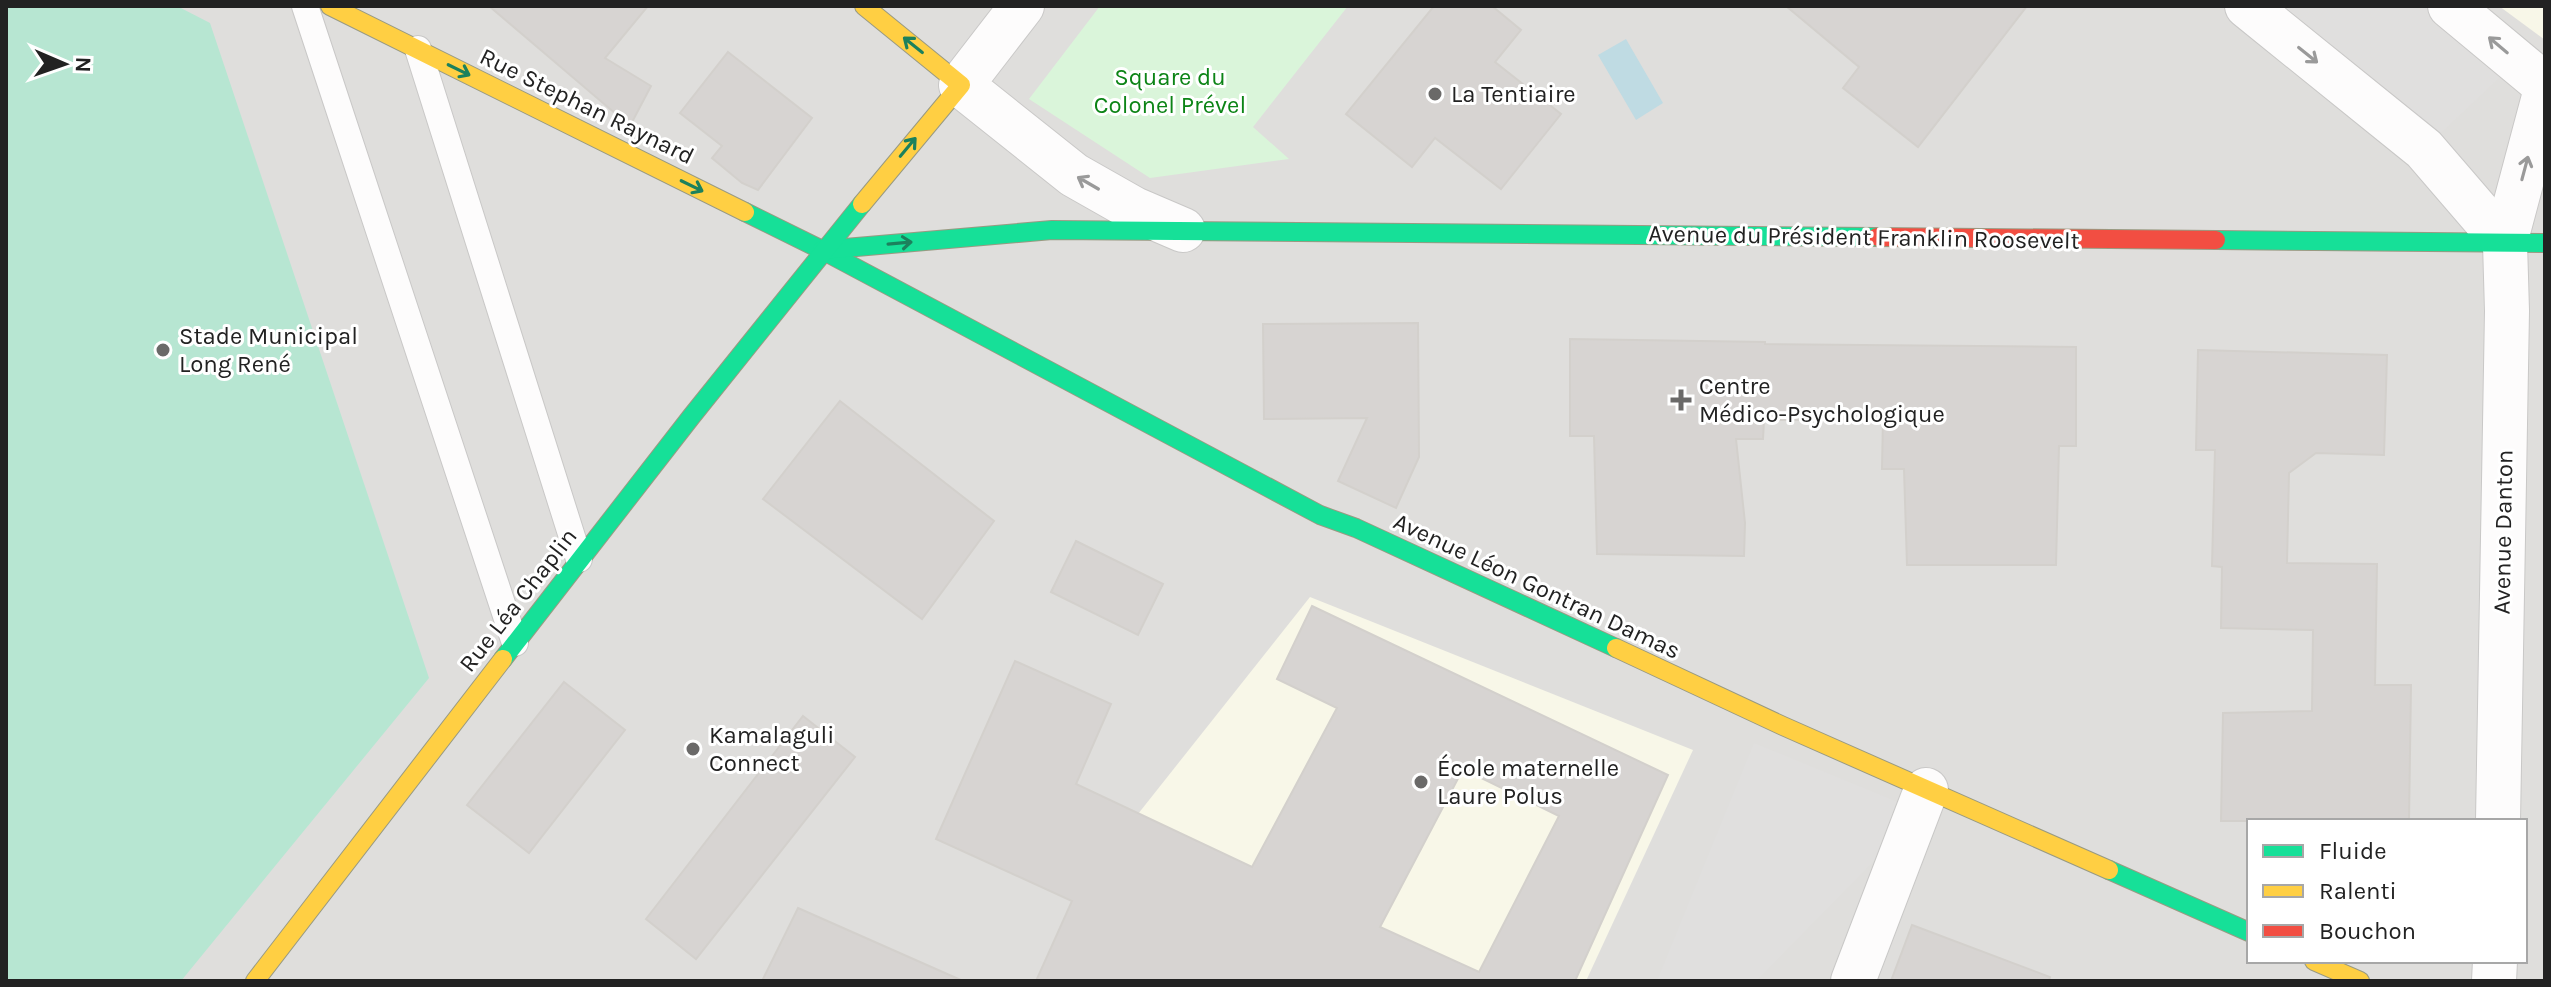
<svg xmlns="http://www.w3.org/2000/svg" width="2551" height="987" viewBox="0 0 2551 987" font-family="Karla,sans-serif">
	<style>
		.residential { fill: #dfdedc; fill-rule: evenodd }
		.education { fill: #f8f7e8 }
		.park { fill: #daf5da }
		.pitch { fill: #b7e6d2 }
		.parking { fill: #e0dfde }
		.water { fill: #bfdbe3 }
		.building { fill: #d7d4d2; stroke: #d3d0cc; stroke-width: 2; fill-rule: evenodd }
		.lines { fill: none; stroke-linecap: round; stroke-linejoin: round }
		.lane-casing { stroke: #c9c8c7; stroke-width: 28 }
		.street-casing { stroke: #c9c8c7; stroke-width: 46 }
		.fast-casing { stroke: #999a82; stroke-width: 20 }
		.slow-casing { stroke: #999a82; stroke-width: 20 }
		.jam-casing { stroke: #999a82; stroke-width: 20 }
		.lane { stroke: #fdfcfc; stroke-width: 26 }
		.street { stroke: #fdfcfc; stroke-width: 44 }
		.fast { stroke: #16e098; stroke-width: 18 }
		.slow { stroke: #ffcf43; stroke-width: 18 }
		.jam { stroke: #f24e42; stroke-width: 18 }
		.oneway { stroke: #1c815d }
		.oneway2 { stroke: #9a9a9a }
		.poi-dot { fill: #6a6968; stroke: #fff; stroke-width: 3 }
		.labels { text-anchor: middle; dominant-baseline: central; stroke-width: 6; stroke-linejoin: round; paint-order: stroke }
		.park-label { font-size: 24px; fill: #0c8416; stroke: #fff }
		.poi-label { font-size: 24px; fill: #222; stroke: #fff; text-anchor: start }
		.street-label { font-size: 24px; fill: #222; stroke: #fff }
	</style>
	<rect width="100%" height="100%" fill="#f0eeeb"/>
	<path class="residential" d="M6 6H2545V981H6ZM2249 821H2525V961H2249Z"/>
	<g class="education">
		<path d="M2499 6H2545V40Z"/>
		<path d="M1310 597 1693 750 1586 981H1037L1138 814Z"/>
	</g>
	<path class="park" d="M1100 6H1348L1253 127 1289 159 1150 178 1029 99Z"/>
	<path class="pitch" d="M6 6H177L210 23 429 678 181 981H6Z"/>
	<g class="parking">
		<path d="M2248 6H2450L2517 61 2424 149Z"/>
		<path d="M1754 743 1922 812 1756 981H1657Z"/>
	</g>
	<path class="water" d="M1626 39 1663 103 1636 120 1598 55Z"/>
	<g class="building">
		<path d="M489 6H648L605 58 651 86 630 126Z"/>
		<path d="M1434 6H1492L1521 30 1495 62 1561 114 1501 189 1435 138 1412 167 1346 114Z"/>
		<path d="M1786 6H2027L1918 147 1843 88 1859 67Z"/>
		<path d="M728 52 812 118 758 190 742 183 712 158 722 146 680 113Z"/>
		<path d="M1418 323 1419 457 1396 508 1338 481 1367 418 1264 419 1263 324Z"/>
		<path d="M1570 339 1765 342V344L2076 347V446H2059L2056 565H1907L1904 469H1882L1883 419 1764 420 1763 439H1736L1745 523 1744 556 1597 554 1594 436H1570Z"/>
		<path d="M2198 350 2387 355 2384 455 2316 453 2289 473 2287 563 2377 564 2375 685H2411L2409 821H2221L2223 713 2312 711 2313 630 2221 628 2222 567 2212 566 2215 450H2196Z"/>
		<path d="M840 401 994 521 922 619 763 499Z"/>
		<path d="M1076 541 1163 584 1138 635 1051 592Z"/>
		<path d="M1312 606 1668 775 1575 981H1036L1072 901 936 839 1015 661 1111 704 1076 784 1252 867 1337 708 1277 679ZM1463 769 1559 816 1479 972 1380 927Z"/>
		<path d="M564 682 625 730 529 853 467 805Z"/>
		<path d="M803 716 855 757 696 959 646 919Z"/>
		<path d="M798 908 963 981H762Z"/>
		<path d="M1912 925 2050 977 2049 981H1891Z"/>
	</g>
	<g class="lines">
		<defs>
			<g id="lane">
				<path d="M305 6 515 643"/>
				<path d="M418 49 579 559"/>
			</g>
			<g id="street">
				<path d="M1022 6 961 85 1074 175 1134 209 1183 230"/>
				<path d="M2247 6 2424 149 2505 243"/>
				<path d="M2450 6 2545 85"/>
				<path d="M2498 821 2507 311 2505 243 2545 93"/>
				<path d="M1853 981 1926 790"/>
				<path d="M2494 981 2495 961"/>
			</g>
			<g id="fast">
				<path d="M745 212 822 250 1320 515 1356 528 1616 648"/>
				<path d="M2216 240 2545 243"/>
				<path d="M822 250 1052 230 1877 237"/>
				<path d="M503 659 691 417 862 204"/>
				<path d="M2109 870 2249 932"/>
			</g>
			<g id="slow">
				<path d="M330 6 745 212"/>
				<path d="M862 204 961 85 864 6"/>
				<path d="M1616 648 1783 726 2109 870"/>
				<path d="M2314 961 2360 981"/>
				<path d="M255 981 503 659"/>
			</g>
			<path id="jam" d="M1877 237 2216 240"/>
		</defs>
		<use href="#lane" class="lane-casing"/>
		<use href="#street" class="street-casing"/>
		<use href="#fast" class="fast-casing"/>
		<use href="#slow" class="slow-casing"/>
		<use href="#jam" class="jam-casing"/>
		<use href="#lane" class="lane"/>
		<use href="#street" class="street"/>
		<use href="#fast" class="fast"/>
		<use href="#slow" class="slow"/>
		<use href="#jam" class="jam"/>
	</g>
	<defs><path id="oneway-shaft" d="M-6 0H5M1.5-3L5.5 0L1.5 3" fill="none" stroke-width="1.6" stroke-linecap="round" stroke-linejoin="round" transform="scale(2)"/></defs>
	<g class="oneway">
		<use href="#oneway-shaft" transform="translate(913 45) rotate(-141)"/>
		<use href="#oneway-shaft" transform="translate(459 70) rotate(26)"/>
		<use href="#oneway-shaft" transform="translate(908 147) rotate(-50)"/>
		<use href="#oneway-shaft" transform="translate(692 186) rotate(26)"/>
		<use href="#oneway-shaft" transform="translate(900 243) rotate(-5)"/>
	</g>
	<g class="oneway2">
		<use href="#oneway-shaft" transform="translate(2498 45) rotate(-140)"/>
		<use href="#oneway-shaft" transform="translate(2308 55) rotate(39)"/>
		<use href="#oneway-shaft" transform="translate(2525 168) rotate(-75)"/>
		<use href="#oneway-shaft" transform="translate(1088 183) rotate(-150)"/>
	</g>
	<g class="poi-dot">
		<circle cx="1435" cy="94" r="8"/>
		<circle cx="163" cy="350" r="8"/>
		<path d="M1677 388h8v8h8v8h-8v8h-8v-8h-8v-8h8z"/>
		<circle cx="693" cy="749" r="8"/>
		<circle cx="1421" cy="782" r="8"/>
	</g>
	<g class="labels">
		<g class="park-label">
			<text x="1170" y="77">Square du<tspan x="1170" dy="28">Colonel Prével</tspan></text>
		</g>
		<g class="poi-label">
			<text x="1451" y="94">La Tentiaire</text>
			<text x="179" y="336">Stade Municipal<tspan x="179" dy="28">Long René</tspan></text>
			<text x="1699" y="386">Centre<tspan x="1699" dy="28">Médico-Psychologique</tspan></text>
			<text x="709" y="735">Kamalaguli<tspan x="709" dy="28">Connect</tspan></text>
			<text x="1437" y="768">École maternelle<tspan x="1437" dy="28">Laure Polus</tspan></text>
		</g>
		<g class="street-label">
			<text transform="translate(587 106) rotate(26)">Rue Stephan Raynard</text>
			<text transform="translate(1864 237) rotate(1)">Avenue du Président Franklin Roosevelt</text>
			<text transform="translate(2503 532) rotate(-89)">Avenue Danton</text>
			<text transform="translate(1537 586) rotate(25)">Avenue Léon Gontran Damas</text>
			<text transform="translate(518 600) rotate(-52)">Rue Léa Chaplin</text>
		</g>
	</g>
	<rect width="2551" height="987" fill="none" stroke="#222222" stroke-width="16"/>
	<rect x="2247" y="819" width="280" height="144" fill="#ffffff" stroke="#a7a7a7" stroke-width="2"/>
	<rect x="2263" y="845" width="40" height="12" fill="#16e098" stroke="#a7a7a7" stroke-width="2"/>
	<text x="2319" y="859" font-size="24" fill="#222222">Fluide</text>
	<rect x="2263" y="885" width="40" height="12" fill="#ffcf43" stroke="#a7a7a7" stroke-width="2"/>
	<text x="2319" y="899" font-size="24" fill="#222222">Ralenti</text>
	<rect x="2263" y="925" width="40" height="12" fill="#f24e42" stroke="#a7a7a7" stroke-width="2"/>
	<text x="2319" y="939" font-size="24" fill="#222222">Bouchon</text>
	<g transform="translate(64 64) rotate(92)" stroke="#ffffff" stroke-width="6" paint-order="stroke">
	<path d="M0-6L14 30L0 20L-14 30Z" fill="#222222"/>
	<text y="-12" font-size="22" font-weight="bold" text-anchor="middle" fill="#222222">N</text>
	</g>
</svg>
